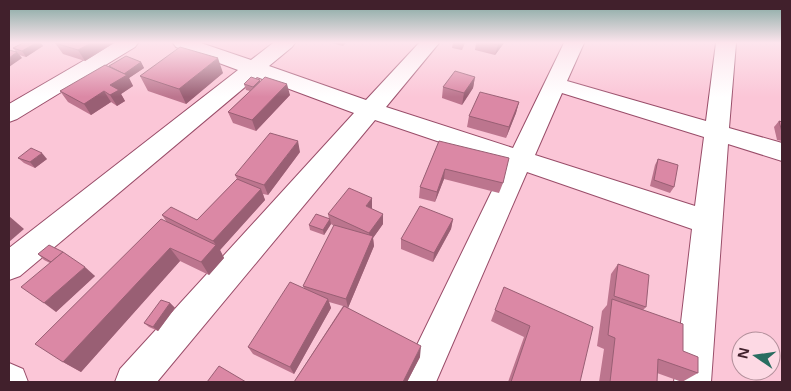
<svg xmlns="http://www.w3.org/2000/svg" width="791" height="391" viewBox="0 0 791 391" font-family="'Open Sans',sans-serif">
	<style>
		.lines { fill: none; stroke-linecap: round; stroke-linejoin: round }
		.minor-casing { stroke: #994d69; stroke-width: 2 }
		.minor { fill: #fff; fill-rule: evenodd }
		.wall { fill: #bc758e }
		.shaded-wall { fill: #995f74 }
		.building { fill: #db88a5; stroke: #995f74 }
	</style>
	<rect width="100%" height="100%" fill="#fbc6d7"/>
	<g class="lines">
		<defs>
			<g id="minor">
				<path d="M114 43H138L135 47 17 119 9 122V104Z"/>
				<path d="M173 43H201L251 60 273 43H295L292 47 269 66 366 100 419 43H439L386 107 513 148 564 43H584L567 81 706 121 716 43H736L729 128 782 143V161L728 144 711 382H674L692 229 527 172 436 382H399L505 164 375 120 157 382H115L120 369 354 113 257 77 20 276 9 280V248L238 70 176 47ZM562 93 704 137 695 206 535 155Z"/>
				<path d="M9 363 23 369 28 382H9Z"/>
			</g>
		</defs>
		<use href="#minor" class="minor-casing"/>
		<use href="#minor" class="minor"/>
	</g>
	<g class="wall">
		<path d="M23 43H41L43 46 26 57 19 55 22 58 13 48Z"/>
		<path d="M55 43H114L85 61 63 54Z"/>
		<path d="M332 43H346L343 46Z"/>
		<path d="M453 43H465L462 50 452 48Z"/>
		<path d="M476 43H504L495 55 475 50Z"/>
		<path d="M141 62 144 68 129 78 133 86 121 94 125 101 117 106 111 102 91 115 68 102 60 91Z"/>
		<path d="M223 73 186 104 148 91 140 76Z"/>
		<path d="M475 77 473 88 462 105 442 98 443 87Z"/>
		<path d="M260 80V82L290 95 256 131 233 123 228 112 250 91 246 90 244 84Z"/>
		<path d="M519 102 516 113 506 138 467 127 469 116Z"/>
		<path d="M779 121 782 122V141L777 140 774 127Z"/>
		<path d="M439 141 503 183 499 193 444 179 435 202 419 198 420 187Z"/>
		<path d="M300 152 268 195 263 194 265 200 220 250 224 258 209 275 180 261 81 372 63 362 166 221 162 215 197 220 237 179 235 175Z"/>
		<path d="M18 158 47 159 35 168 24 163Z"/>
		<path d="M658 159 674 187 670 193 650 186 655 165Z"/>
		<path d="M372 209 383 224 373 238 374 246 348 308 420 357 407 382H294L343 306 329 302 331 308 294 374 253 354 248 347 304 288 303 286 334 226 331 224 324 235 310 230 309 225 329 219 328 214Z"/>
		<path d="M453 219 451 229 433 262 401 249V239Z"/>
		<path d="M38 254 95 276 56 312 50 263 44 260Z"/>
		<path d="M618 264 646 307 643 310 683 351 698 373 682 382 657 373V382H599L604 349 597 346 602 311 607 305 611 274Z"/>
		<path d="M504 287 580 382H508L524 337 491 321Z"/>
		<path d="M170 303 175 308 158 331 149 327 144 323Z"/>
	</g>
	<g class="shaded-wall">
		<path d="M36 43H41L43 46 26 57 22 51Z"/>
		<path d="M91 43H114L85 61 78 50Z"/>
		<path d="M499 43H504L495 55 498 45Z"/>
		<path d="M17 52 22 58 9 67V58Z"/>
		<path d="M218 58 223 73 186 104 179 89Z"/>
		<path d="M141 62 144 68 129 78 133 86 121 94 125 101 117 106 110 95V85L124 74Z"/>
		<path d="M475 77 473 88 462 105 464 93Z"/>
		<path d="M260 80 261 85 255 92 253 87Z"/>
		<path d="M287 84 290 95 256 131 252 120Z"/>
		<path d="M104 91 111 102 91 115 84 104Z"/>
		<path d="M519 102 516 113 506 138 509 127Z"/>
		<path d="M298 141 300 152 268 195 264 185Z"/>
		<path d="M42 153 47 159 35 168 30 162Z"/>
		<path d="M445 169 444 179 435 202 437 192Z"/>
		<path d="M261 189 265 200 220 250 224 258 209 275 201 262 216 245 213 241Z"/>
		<path d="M372 198V209L366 206Z"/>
		<path d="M383 214V224L373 238 374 246 348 308 346 299 370 243 369 233Z"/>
		<path d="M9 216 24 229 9 242Z"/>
		<path d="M330 219 331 224 324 235 323 230Z"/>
		<path d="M453 219 451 229 433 262 434 253Z"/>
		<path d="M170 248 180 261 81 372 63 362Z"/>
		<path d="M85 267 95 276 56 312 44 303Z"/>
		<path d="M328 299 331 308 294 374 290 367Z"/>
		<path d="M170 303 175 308 158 331 153 327Z"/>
		<path d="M421 346 420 357 407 382H403Z"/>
	</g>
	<g class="building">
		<path d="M23 43H36L22 51 13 48Z"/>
		<path d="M55 43H91L78 50Z"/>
		<path d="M490 43H499L498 45Z"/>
		<path d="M180 47 218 58 179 89 140 76Z"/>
		<path d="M9 50 17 52 9 58Z"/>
		<path d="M126 56 141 62 124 74 109 66Z"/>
		<path d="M105 65 127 75 110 85 119 90 110 95 104 91 84 104 60 91Z"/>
		<path d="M455 71 475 77 464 93 443 87Z"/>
		<path d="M251 77 260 80 253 87 244 84Z"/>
		<path d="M265 77 287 84 252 120 228 112Z"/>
		<path d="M480 92 519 102 509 127 469 116Z"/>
		<path d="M779 121 782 122V132Z"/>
		<path d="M270 133 298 141 264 185 235 175Z"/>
		<path d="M439 141 509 158 503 183 445 169 437 192 420 187Z"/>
		<path d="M31 148 42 153 30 162 18 158Z"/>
		<path d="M658 159 678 165 674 187 654 180Z"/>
		<path d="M237 179 261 189 213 241 162 215 171 207 197 220Z"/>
		<path d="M349 188 372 198 366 206 383 214 369 233 328 214Z"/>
		<path d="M420 206 453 219 434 253 401 239Z"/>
		<path d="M316 214 330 219 323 230 309 225Z"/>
		<path d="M161 219 216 245 201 262 170 248 63 362 35 344Z"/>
		<path d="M334 225 373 236 346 299 303 286Z"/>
		<path d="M49 245 63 252 51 262 38 254Z"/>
		<path d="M63 252 85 267 44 303 21 287Z"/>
		<path d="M618 264 649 275 646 307 614 296Z"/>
		<path d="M290 282 328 299 290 367 248 347Z"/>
		<path d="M504 287 593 327 580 382H511L530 326 495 310Z"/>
		<path d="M612 299 683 324V351L698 357V373L658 359 657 382H610L615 338 608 335Z"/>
		<path d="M161 300 170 303 153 327 144 323Z"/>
		<path d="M344 306 421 346 403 382H294Z"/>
		<path d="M219 366 246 382H207Z"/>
	</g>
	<linearGradient id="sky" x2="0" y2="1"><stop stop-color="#7da49d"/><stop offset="0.44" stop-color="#fde5ed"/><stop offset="1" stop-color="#fde5ed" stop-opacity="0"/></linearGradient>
	<rect width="791" height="97" fill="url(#sky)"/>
	<rect width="791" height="391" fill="none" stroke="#41202c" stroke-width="20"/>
	<g transform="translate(756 356) rotate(283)"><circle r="24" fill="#fdd9e4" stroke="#b28f9a"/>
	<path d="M0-4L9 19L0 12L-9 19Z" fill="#296d60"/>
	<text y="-8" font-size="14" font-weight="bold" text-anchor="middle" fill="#41202c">N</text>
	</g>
</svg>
